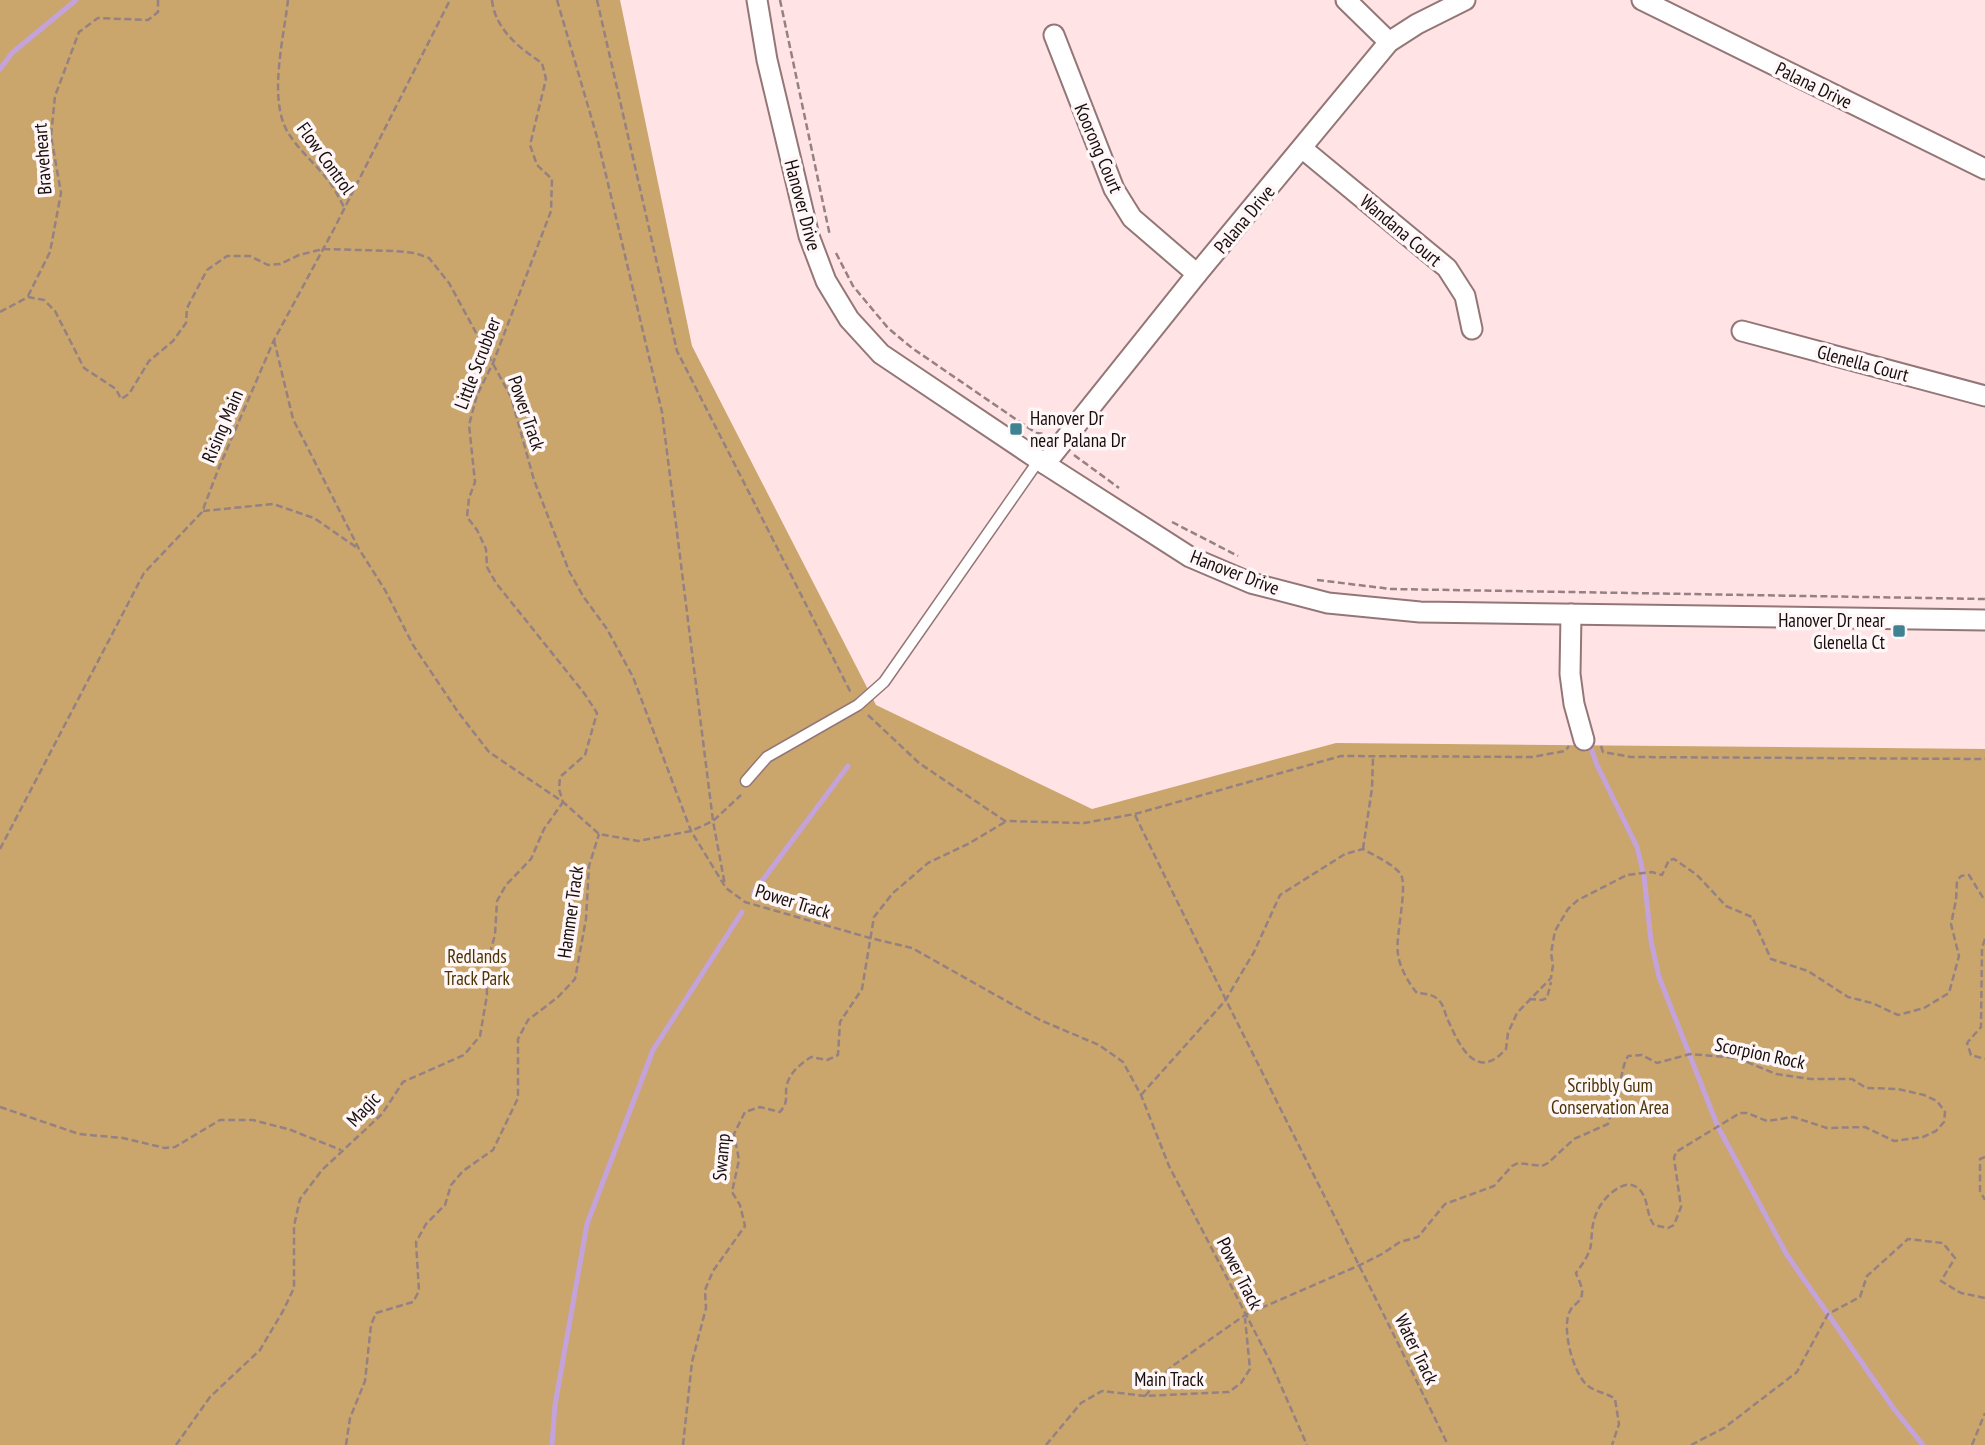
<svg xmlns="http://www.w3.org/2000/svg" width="1985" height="1445" viewBox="0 0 1985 1445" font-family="'PT Sans Narrow',sans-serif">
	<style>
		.forest { fill: #caa66d }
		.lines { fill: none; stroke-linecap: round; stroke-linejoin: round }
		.stream { stroke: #c4a3db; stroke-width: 5 }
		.lane-casing { stroke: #947677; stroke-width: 13 }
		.street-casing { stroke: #947677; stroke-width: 23 }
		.path { stroke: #958182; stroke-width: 2.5; stroke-dasharray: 7 3.5; stroke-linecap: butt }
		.lane { stroke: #fff; stroke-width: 10 }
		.street { stroke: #fff; stroke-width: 19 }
		.poi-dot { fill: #3f8392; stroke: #fef6f7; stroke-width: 2.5 }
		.labels { text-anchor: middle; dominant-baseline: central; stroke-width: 7; stroke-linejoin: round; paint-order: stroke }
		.street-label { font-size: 19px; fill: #180d0d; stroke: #fef6f7 }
		.poi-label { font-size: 19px; fill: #180d0d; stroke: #fef6f7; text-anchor: start }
		.park-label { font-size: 19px; fill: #4c3403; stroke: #fef6f7 }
	</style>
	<rect width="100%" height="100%" fill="#ffe3e5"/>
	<path class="forest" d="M0 0H620L692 346 876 705 1092 809 1336 743 1985 749V1445H0Z"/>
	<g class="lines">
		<g class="stream">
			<path d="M0 69 12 53 76 0"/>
			<path d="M1589 742 1597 765 1637 847 1644 876 1651 941 1659 977 1718 1127 1787 1255 1894 1409 1923 1445"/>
			<path d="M753 893 848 766"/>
			<path d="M552 1445 555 1405 587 1224 653 1050 742 912"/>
		</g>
		<defs>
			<path id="lane" d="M746 781 767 757 858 705 884 682 1039 460"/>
			<g id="street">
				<path d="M757 0 767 60 809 236 826 281 849 319 881 354 1045 464 1190 557 1251 583 1328 603 1420 612 1985 620"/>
				<path d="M1346 0 1389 42"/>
				<path d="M1642 0 1985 169"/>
				<path d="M1054 35 1114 189 1132 218 1197 274"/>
				<path d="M1303 149 1447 268 1465 296 1472 329"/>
				<path d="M1742 331 1985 396"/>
				<path d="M1045 464 1197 274 1389 42 1417 24 1465 0"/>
				<path d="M1571 614 1570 674 1574 704 1584 740"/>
			</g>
		</defs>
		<use href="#lane" class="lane-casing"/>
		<use href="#street" class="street-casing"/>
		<g class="path">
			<path d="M288 0C284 36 269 95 286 129 296 148 314 162 327 179 334 187 339 198 344 207"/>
			<path d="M492 0C495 29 519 48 542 63L546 79 530 145 537 165 552 179 551 211 493 363 477 395 469 425 475 482 469 498 467 517 477 530 486 549 487 567 496 583 584 693 597 713 585 755 560 777 559 789 563 802"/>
			<path d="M557 0 597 137 662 412 713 821 725 885"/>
			<path d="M597 0 677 351 851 693"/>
			<path d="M780 0 830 236"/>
			<path d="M836 253 853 286 888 328 912 348 1036 433 1046 434"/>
			<path d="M28 296 50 252 61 193 51 136 55 96 79 32 98 18 148 20 158 12V0"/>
			<path d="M0 312 28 297 44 300 55 311 84 368 116 389 121 399 129 394 149 361 173 341 186 323 187 308 207 270 227 256H250L268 265 280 264 299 255 323 249 395 251 415 253 429 258 449 283 511 397 534 480 569 571 583 596 607 629 633 677 691 831 726 888 745 902 870 938 912 948 1040 1020 1099 1045 1123 1062 1141 1095 1169 1166 1270 1361 1307 1445"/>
			<path d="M274 340 293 419 359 549 385 590 413 645 458 712 489 752 563 802 599 834 638 841 691 831 713 821 741 795"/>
			<path d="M1074 455 1119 488"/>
			<path d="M203 511 273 504 314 518 356 547"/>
			<path d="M1172 522 1238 556"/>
			<path d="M1317 580 1391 589 1985 599"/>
			<path d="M868 715 919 763 1005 821 1084 823 1135 814 1341 756 1532 757 1565 751 1569 746"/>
			<path d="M1601 746 1603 752 1631 757 1985 759"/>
			<path d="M1135 815C1237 1026 1345 1234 1448 1445"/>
			<path d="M0 849 144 573 202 512 218 470 274 340 335 227 450 0"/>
			<path d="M1363 849 1372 788 1373 758"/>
			<path d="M1985 939 1982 948 1981 1027 1967 1043 1971 1055 1985 1059"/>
			<path d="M1529 999 1542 1000 1547 998 1551 982"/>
			<path d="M1141 1095 1225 1001 1254 952 1280 895 1345 854 1363 849C1375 856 1391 863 1400 873 1409 884 1395 935 1398 954 1399 966 1409 984 1417 993 1426 994 1435 994 1441 1003 1444 1007 1445 1013 1447 1018 1459 1045 1476 1083 1506 1049L1508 1033 1517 1013 1551 978 1553 965 1551 953 1555 931 1568 909 1578 900 1627 875 1652 872 1662 875 1669 860 1674 859 1697 875 1726 906 1752 917 1771 959 1808 971 1848 997 1872 1003 1898 1015 1924 1008 1949 993 1959 956 1951 924 1956 900 1957 881 1961 876 1969 875 1985 901"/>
			<path d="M0 1107 79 1134 123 1138 165 1148 175 1147 220 1120H253L291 1130 341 1150"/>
			<path d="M1985 1157 1980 1159V1191L1985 1200"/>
			<path d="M1145 1396 1171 1367 1245 1315 1360 1265 1382 1254 1400 1242 1418 1237 1445 1204 1494 1186 1512 1166 1518 1163 1542 1166 1548 1163 1574 1139 1608 1124C1611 1111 1618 1098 1620 1084 1622 1074 1623 1065 1628 1056L1642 1055 1657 1063 1690 1054 1737 1058 1776 1074 1811 1079H1852L1866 1088 1898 1089 1924 1095 1937 1101 1945 1112 1944 1122 1936 1131 1923 1137 1894 1141 1865 1127 1827 1128 1793 1117 1767 1121 1747 1113H1740L1676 1152 1674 1158 1681 1207 1674 1225 1668 1228 1654 1225C1646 1215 1649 1200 1640 1190 1633 1183 1627 1184 1620 1187 1603 1196 1593 1214 1592 1232 1591 1240 1592 1247 1588 1254 1585 1261 1580 1267 1576 1273 1578 1279 1583 1287 1582 1294 1581 1303 1573 1304 1570 1311 1561 1327 1573 1372 1586 1384 1595 1393 1606 1392 1615 1399L1619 1424 1612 1445"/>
			<path d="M176 1445 210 1397 260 1350 283 1311 294 1288V1226L300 1199 322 1170 382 1114 403 1082 464 1055 480 1036 487 995 486 966 495 935 497 901 506 885 531 859 544 829 563 802"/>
			<path d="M346 1445 350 1418 365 1381 371 1325 376 1313 413 1302 419 1291 416 1242 426 1224 445 1205 451 1185 463 1171 493 1150 518 1098V1039L528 1020 558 997 575 979 586 919 589 866 599 834"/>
			<path d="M683 1445 692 1362 706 1308 705 1290 713 1271 745 1226 740 1205 732 1192 739 1160 734 1134 745 1112 760 1107 780 1112C790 1100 784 1096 787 1084 791 1071 801 1064 811 1057L827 1060 838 1055 840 1022 862 989 874 917 893 893 928 863 968 844 1005 822"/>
			<path d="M1046 1445 1081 1403 1102 1391 1145 1396 1229 1392 1241 1383 1250 1369 1245 1318"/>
			<path d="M1691 1445 1724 1428 1797 1372 1828 1314 1860 1297 1867 1276 1908 1239 1943 1243 1955 1258 1941 1281 1961 1293 1985 1298"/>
			<path d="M1972 1445 1985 1413"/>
		</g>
		<use href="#lane" class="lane"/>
		<use href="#street" class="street"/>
	</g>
	<g class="poi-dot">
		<rect x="1009" y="422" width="14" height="14" rx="3.5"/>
		<rect x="1892" y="624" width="14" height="14" rx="3.5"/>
	</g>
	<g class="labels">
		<g class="street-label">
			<text transform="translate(1814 85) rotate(26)">Palana Drive</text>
			<text transform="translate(1099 148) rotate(67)">Koorong Court</text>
			<text transform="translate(326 158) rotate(54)">Flow Control</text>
			<text transform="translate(42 159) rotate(-94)">Braveheart</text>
			<text transform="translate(803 205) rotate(75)">Hanover Drive</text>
			<text transform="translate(1244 219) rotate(-50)">Palana Drive</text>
			<text transform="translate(1401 230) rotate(40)">Wandana Court</text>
			<text transform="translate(477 363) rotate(-69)">Little Scrubber</text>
			<text transform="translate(1863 363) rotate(15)">Glenella Court</text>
			<text transform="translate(527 413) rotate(71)">Power Track</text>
			<text transform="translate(222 426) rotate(-67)">Rising Main</text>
			<text transform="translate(1235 572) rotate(21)">Hanover Drive</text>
			<text transform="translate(793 901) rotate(17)">Power Track</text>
			<text transform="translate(570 912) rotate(-82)">Hammer Track</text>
			<text transform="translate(1760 1053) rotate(12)">Scorpion Rock</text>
			<text transform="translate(363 1109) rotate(-47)">Magic</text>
			<text transform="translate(721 1157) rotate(-85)">Swamp</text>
			<text transform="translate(1240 1273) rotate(63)">Power Track</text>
			<text transform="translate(1417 1349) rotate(64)">Water Track</text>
			<text x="1169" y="1379">Main Track</text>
		</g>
		<g class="poi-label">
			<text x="1030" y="418">Hanover Dr<tspan x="1030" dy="22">near Palana Dr</tspan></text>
			<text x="1885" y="620" text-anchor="end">Hanover Dr near<tspan x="1885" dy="22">Glenella Ct</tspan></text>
		</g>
		<g class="park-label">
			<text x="477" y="956">Redlands<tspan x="477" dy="22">Track Park</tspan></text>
			<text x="1610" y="1085">Scribbly Gum<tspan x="1610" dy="22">Conservation Area</tspan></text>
		</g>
	</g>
</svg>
